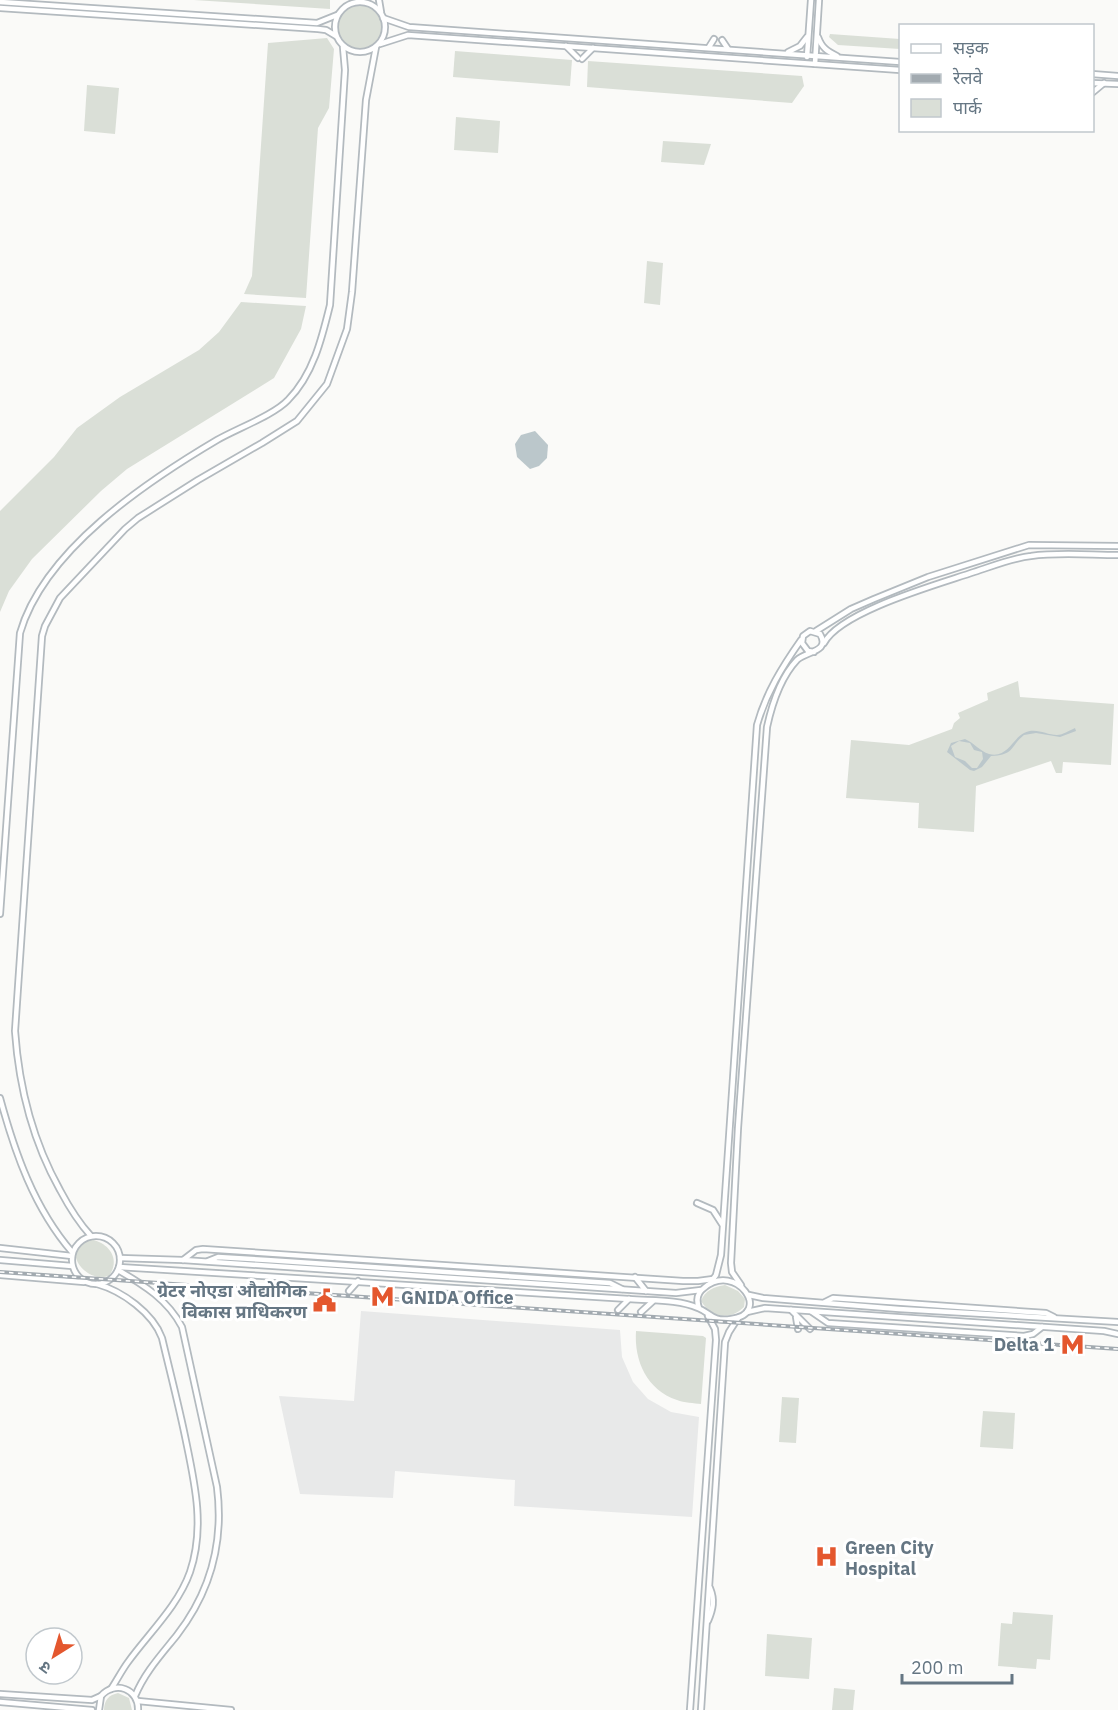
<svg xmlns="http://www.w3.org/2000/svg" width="1118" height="1710" viewBox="0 0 1118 1710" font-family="'IBM Plex Sans','Noto Sans Devanagari',sans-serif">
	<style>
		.built { fill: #e8e9e9 }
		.green { fill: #dadfd7 }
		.water { fill: #bbc7cb; fill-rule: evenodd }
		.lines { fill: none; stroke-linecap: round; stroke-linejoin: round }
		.secondary-casing { stroke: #b3babf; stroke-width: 8 }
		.secondary { stroke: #fff; stroke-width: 4.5 }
		.rail-casing { stroke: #a2aab0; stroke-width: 4 }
		.rail { stroke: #fff; stroke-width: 1.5; stroke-dasharray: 4.5; stroke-linecap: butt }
		.labels { text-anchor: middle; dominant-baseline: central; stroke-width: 6; stroke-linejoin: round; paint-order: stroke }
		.poi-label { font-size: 18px; font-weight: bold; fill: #657683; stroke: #fff; text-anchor: end }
	</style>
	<rect width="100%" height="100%" fill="#fafaf8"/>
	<path class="built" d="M361 1311 620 1330 622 1357 633 1382 648 1399 671 1412 699 1417 692 1517 514 1506 515 1480 395 1471 393 1498 300 1494 279 1396 354 1401Z"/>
	<g class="green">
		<path d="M194 0H330V9Z"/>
		<circle cx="360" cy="27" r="22"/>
		<path d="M830 34 900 39V49L838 45 829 37Z"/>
		<path d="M327 38 334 49 329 108 318 128 306 298 244 294 252 276 268 43Z"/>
		<path d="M455 51 572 60 570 86 453 77Z"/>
		<path d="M588 61 802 76 804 86 792 103 587 87Z"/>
		<path d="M87 85 119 88 115 134 84 131Z"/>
		<path d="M456 117 500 121 498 153 454 150Z"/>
		<path d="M663 141 711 144 704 165 661 162Z"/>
		<path d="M647 261 663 263 660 305 644 303Z"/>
		<path d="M241 302 306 306 301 329 274 378 127 469 101 491 32 559 9 591 0 612V511L54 457 77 428 120 397 199 350 219 332Z"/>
		<path d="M1018 681 1020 697 1114 704 1111 765 1063 762 1062 773H1056L1051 761 976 786 974 832 918 828 919 803 846 798 851 740 909 745 952 729 954 723 960 718 958 713 988 700 987 693Z"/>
		<path d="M89 1239C109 1242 121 1259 109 1276 85 1284 59 1248 89 1239Z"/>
		<path d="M725 1285 738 1291 745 1299 744 1307C729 1321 712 1318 701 1301 705 1290 714 1287 725 1285Z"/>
		<path d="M636 1331 703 1336 706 1338 701 1404C694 1403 684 1403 677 1400 647 1390 634 1361 636 1331Z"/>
		<path d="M782 1397 799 1398 796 1443 779 1442Z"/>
		<path d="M983 1411 1015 1413 1013 1449 980 1447Z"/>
		<path d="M1013 1612 1053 1615 1050 1660 1037 1659 1036 1669 998 1666 1001 1623 1012 1624Z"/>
		<path d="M767 1634 812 1638 809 1679 765 1676Z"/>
		<path d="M834 1688 855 1690 853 1710H832Z"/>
		<path d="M118 1693 129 1698 132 1710H104C104 1700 109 1695 118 1693Z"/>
	</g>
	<g class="water">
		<path d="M535 431 548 445 547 458 539 466 530 469 517 457 515 444 521 435Z"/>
		<path d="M1075 728 1076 731 1060 737 1036 733 1024 735C1010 746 1015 755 991 756L982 767 974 771 970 770 947 752 951 743 965 739C974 743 980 751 989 754 1007 759 1013 738 1024 733 1036 727 1046 735 1057 735 1063 735 1070 730 1075 728ZM959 741 970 743 974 750 982 752 983 759 977 768H972L965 761 955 757 951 746Z"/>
	</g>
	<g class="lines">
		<defs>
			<g id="secondary">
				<path d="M379 0 381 12"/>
				<circle cx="360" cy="27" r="25"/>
				<path d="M0 2 317 23 337 15"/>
				<path d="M0 8 318 29 326 30 336 36"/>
				<path d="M383 18 409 27 900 62"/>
				<path d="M818 37C822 48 827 51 837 56"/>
				<path d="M722 40 728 49"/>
				<path d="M380 44 408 35 900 70"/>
				<path d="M566 46 578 58"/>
				<path d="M709 47 714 39"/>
				<path d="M788 52 800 46 807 37"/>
				<path d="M807 57 811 0"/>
				<path d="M582 59 593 48"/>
				<path d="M815 64 819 0"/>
				<path d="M1092 74 1118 76"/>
				<path d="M1092 83 1118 84"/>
				<path d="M1092 93 1104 83"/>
				<path d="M816 631 851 609 874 599 928 577 1029 545 1118 546"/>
				<path d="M824 643C841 611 939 584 974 572 993 566 1012 558 1031 556 1059 552 1090 555 1118 555"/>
				<path d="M0 914 20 633C44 550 146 482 217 440 236 429 274 415 288 400 313 375 322 338 330 305L345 70 343 47"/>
				<path d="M0 1098C15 1153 34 1208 72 1252"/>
				<path d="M697 1203 713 1210 722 1224"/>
				<circle cx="96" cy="1260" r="24"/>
				<path d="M91 1236C78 1222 69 1207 60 1190 32 1140 19 1088 15 1031L42 636 45 626 60 598 125 529 138 518 198 480 262 443 297 421 327 384 347 329 352 292 366 100 376 47"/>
				<path d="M0 1248 72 1256"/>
				<path d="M120 1258 183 1260 676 1293 701 1290"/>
				<path d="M0 1260 72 1266"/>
				<path d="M183 1260 196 1250 203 1249 683 1281H698L713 1279"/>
				<path d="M208 1261 218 1257 267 1260 610 1283 622 1289"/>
				<path d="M119 1267 629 1299C651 1301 677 1299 698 1308 711 1313 712 1322 731 1319 773 1314 736 1261 704 1288 697 1293 696 1300 699 1308"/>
				<path d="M118 1270C144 1285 168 1300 182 1327L217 1487C224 1542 211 1591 177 1635 161 1655 145 1672 135 1696"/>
				<path d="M0 1275 84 1282"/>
				<path d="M635 1277 646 1291"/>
				<path d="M711 1282 716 1275 721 1255 757 725C766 693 782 667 801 640"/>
				<path d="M97 1284C122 1291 153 1313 162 1338 170 1372 179 1406 186 1441 195 1484 205 1528 190 1572 178 1606 149 1633 128 1662 122 1670 117 1680 111 1689"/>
				<path d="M741 1285 732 1272 731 1263 738 1128 767 727C772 704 780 678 797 660 806 651 831 652 820 634L810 631 803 636 802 643 808 651 814 652"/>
				<path d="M349 1291 358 1281"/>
				<path d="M749 1295 763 1298 899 1309 1118 1322"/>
				<path d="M825 1302 833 1298 1046 1313 1054 1317"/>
				<path d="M618 1310 629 1299"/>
				<path d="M791 1310 810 1329"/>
				<path d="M641 1312 653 1301"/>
				<path d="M747 1312 765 1308 1104 1331 1118 1334"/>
				<path d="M812 1312 828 1323 1024 1336 1033 1334 1042 1327"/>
				<path d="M796 1317 798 1329"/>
				<path d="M708 1621C713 1609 715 1600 710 1588"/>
				<path d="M0 1694 92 1700 101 1696"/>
				<path d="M138 1701 231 1710"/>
				<path d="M0 1702 92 1710"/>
				<path d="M99 1710 101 1696C115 1680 139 1689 138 1710"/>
				<path d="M690 1710 716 1340 715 1329 708 1316"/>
				<path d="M701 1710 725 1342 729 1332 738 1318"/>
			</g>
		</defs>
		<use href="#secondary" class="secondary-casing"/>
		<use href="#secondary" class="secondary"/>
		<defs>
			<path id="rail" d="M0 1272 1118 1349"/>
		</defs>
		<use href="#rail" class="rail-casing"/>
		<use href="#rail" class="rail"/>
	</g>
	<defs>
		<symbol id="metro-bare" viewBox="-9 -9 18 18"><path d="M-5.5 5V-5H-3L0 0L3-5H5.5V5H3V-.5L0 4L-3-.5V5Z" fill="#e4572e" stroke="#fff" stroke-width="2.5" paint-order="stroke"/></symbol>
		<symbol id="civic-bare" viewBox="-9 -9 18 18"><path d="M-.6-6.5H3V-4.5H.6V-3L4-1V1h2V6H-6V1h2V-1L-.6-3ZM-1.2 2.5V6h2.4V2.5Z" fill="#e4572e" stroke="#fff" stroke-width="2.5" paint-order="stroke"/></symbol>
		<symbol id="hospital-bare" viewBox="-9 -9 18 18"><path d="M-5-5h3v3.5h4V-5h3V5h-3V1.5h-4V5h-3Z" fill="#e4572e" stroke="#fff" stroke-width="2.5" paint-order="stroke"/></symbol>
	</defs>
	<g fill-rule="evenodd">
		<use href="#metro-bare" x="366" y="1280" width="33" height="33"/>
		<use href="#civic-bare" x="308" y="1284" width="33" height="33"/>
		<use href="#metro-bare" x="1056" y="1328" width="33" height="33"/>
		<use href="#hospital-bare" x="810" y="1540" width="33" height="33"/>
	</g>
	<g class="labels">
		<g class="poi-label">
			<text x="307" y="1290">ग्रेटर नोएडा औद्योगिक<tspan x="307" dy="21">विकास प्राधिकरण</tspan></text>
			<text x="401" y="1297" text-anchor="start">GNIDA Office</text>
			<text x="1054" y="1344">Delta 1</text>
			<text x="845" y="1547" text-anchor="start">Green City<tspan x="845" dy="21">Hospital</tspan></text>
		</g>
	</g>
	<rect x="899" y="24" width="195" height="108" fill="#ffffff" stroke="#c1c8cd" stroke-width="1.5"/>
	<rect x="911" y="44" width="30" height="9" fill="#ffffff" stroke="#c1c8cd" stroke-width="1.5"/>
	<text x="953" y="54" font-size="18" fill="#657683">सड़क</text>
	<rect x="911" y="74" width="30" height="9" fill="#a2aab0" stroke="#c1c8cd" stroke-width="1.5"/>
	<text x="953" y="84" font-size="18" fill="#657683">रेलवे</text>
	<rect x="911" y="99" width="30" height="18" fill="#dadfd7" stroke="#c1c8cd" stroke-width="1.5"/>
	<text x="953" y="114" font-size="18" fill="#657683">पार्क</text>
	<g transform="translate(54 1656) rotate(217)"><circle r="28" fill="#ffffff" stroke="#c1c8cd" stroke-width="1.5"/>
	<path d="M0-4.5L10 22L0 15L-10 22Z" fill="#e4572e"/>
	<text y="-9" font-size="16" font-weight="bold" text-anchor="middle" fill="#657683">उ</text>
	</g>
	<path d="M902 1674v9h110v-9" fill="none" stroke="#657683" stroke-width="3"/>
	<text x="911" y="1674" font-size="18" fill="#657683" stroke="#ffffff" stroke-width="4.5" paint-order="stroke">200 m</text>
</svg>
